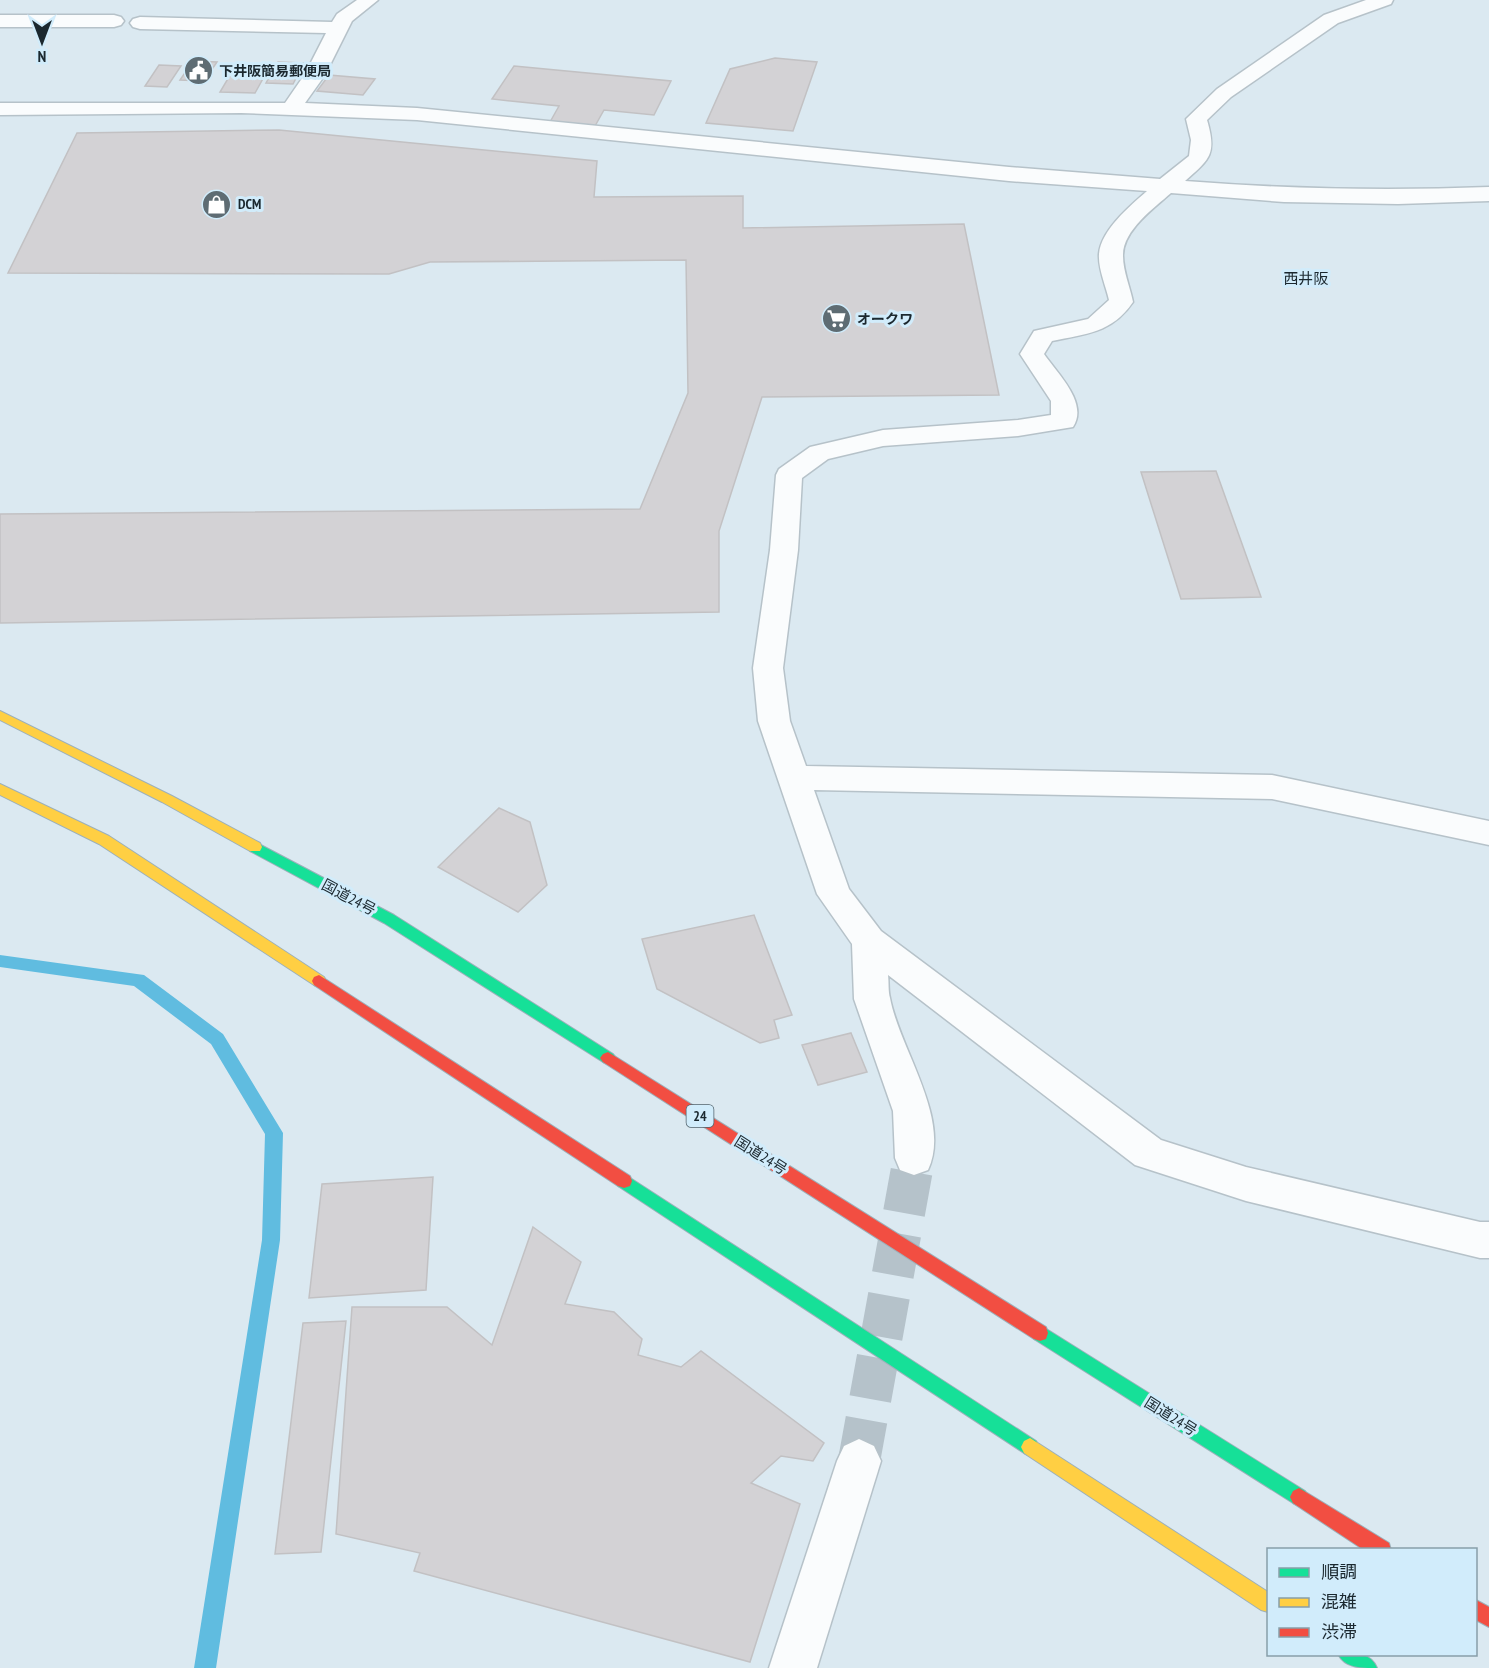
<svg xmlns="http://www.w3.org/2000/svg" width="1489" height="1668" viewBox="0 0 1489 1668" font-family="'PT Sans Narrow','Noto Sans JP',sans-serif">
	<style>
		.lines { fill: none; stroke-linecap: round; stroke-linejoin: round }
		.stream { fill: #60bce0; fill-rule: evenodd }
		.building { fill: #d3d2d5; stroke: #c2c1c3; stroke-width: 1.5 }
		.street-tunnel { stroke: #b5c2ca; stroke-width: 42; stroke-dasharray: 42 21; stroke-linecap: butt }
		.street-casing { stroke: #b6c2c9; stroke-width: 3 }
		.fast-casing { stroke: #9cb0ba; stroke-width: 2 }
		.slow-casing { stroke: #9cb0ba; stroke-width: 2 }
		.jam-casing { stroke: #9cb0ba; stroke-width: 2 }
		.street { fill: #fafcfd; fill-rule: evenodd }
		.fast { fill: #16e098; fill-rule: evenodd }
		.slow { fill: #ffcf43; fill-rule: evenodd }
		.jam { fill: #f24e42; fill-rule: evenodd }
		.labels { text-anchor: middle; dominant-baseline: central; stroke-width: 6; stroke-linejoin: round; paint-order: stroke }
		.far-poi-label { font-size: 14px; font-weight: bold; fill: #1b282f; stroke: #d1ecfb; text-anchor: start }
		.shield { fill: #d1ecfb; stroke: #52636c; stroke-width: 1.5 }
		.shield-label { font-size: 14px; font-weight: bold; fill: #1b282f }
		.far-quarter-label { font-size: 15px; fill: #1b282f; stroke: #d1ecfb }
		.street-label { font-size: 15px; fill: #1b282f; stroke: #d1ecfb }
	</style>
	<rect width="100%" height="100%" fill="#dbe9f1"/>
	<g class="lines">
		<path class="stream" d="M0 955 144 975 223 1034 283 1133 280 1240 216 1668H194L262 1240 265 1134 211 1044 134 986 0 967Z"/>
	</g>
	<g class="building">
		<path d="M775 58 817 62 793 131 706 123 730 69Z"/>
		<path d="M193 61 217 62 204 81 180 80Z"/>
		<path d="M278 62 304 63 293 84 266 83Z"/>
		<path d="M159 65 181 66 167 87 145 86Z"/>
		<path d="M236 65 270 66 255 93 220 92Z"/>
		<path d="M514 66 671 81 654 115 604 110 595 126 550 122 559 106 492 99Z"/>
		<path d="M329 75 375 79 363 95 317 91Z"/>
		<path d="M279 130 597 161 594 197 743 196V228L964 224 999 395 762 397 719 531V612L0 623V514L640 509 688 393 686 260 430 262 389 274 8 273 77 133Z"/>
		<path d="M1216 471 1261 597 1181 599 1141 472Z"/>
		<path d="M499 808 530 822 547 885 518 912 438 867Z"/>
		<path d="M754 915 792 1015 774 1020 779 1038 760 1043 657 989 642 939Z"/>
		<path d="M851 1033 867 1072 818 1085 802 1045Z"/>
		<path d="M433 1177 426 1290 309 1298 322 1184Z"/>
		<path d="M533 1227 581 1262 565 1304 614 1312 642 1339 638 1355 681 1367 701 1351 824 1443 813 1461 781 1456 751 1483 800 1504 750 1662 414 1571 420 1553 336 1534 352 1307H447L492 1345Z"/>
		<path d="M346 1321 321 1552 275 1554 303 1323Z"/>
	</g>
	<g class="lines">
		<path class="street-tunnel" d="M859 1461 914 1158"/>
		<defs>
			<g id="street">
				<path d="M357 0H378L352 21 325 75 305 103 417 108 1009 167 1160 179 1189 156 1191 140 1186 119 1217 89 1324 15 1366 0H1393L1391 4 1338 23 1231 97 1207 120C1217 154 1210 159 1185 181 1287 189 1387 191 1489 187V201L1398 204 1284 202 1171 193C1154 208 1122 231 1123 256 1123 271 1130 287 1133 302 1112 333 1086 334 1052 341L1044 354C1057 373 1089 403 1073 427L1018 436 883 446 828 459 802 478 798 550 783 668 790 721 806 766 1272 775 1489 821V845L1272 799 814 790 849 889 881 931 1161 1140 1246 1167 1480 1222H1489V1258H1480L1246 1201 1135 1165 888 975C889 983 888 991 890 998 899 1048 952 1119 928 1170L914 1175 900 1170 895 1158 893 1111 854 999 852 944 817 894 758 721 753 668 770 550 776 475 779 469 810 447 883 430 1018 420 1051 415V401L1020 354 1034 331 1088 319 1109 300C1106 286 1098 269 1099 254 1101 230 1130 206 1147 191L1009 181 417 120 241 113 0 115V103H285L305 74 326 33 140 29 133 27 130 23 133 19 140 17 332 22 337 14Z"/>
				<path d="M0 15H114L121 17 124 21 121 25 114 27H0Z"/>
				<path d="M859 1439 874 1446 881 1461 817 1668H769L837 1461 844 1446Z"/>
			</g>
			<g id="fast">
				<path d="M255 842 394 915 613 1054 616 1058 613 1062 608 1064 603 1062 384 923 250 851 248 847 250 843Z"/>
				<path d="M624 1174 1036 1441 1039 1447 1036 1453 1030 1456 1024 1453 618 1186 616 1181 618 1176Z"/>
				<path d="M1040 1325 1305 1491 1308 1497 1305 1503 1299 1506 1293 1503 1034 1339 1032 1333 1034 1327Z"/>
				<path d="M1338 1654C1353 1654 1370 1651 1377 1668 1361 1668 1345 1668 1338 1654Z"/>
			</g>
			<g id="slow">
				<path d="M0 711 172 796 260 843 262 847 260 851H250L162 802 0 720Z"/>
				<path d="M0 784 109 836 324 977 326 981 324 985 319 987 314 985 99 844 0 795Z"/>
				<path d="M1030 1438 1268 1592V1612L1261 1610 1024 1453 1021 1447 1024 1441Z"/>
			</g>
			<g id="jam">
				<path d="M319 975 630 1176 632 1181 630 1186 624 1188 618 1186 314 985 312 981 314 977Z"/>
				<path d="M608 1052 1046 1327 1048 1333 1046 1339 1040 1341 1034 1339 603 1062 600 1058 603 1054Z"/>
				<path d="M1299 1488 1389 1543 1391 1550H1364L1293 1503 1290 1497 1293 1491Z"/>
				<path d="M1476 1600 1489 1607V1627L1476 1620Z"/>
			</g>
		</defs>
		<use href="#street" class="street-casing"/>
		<use href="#fast" class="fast-casing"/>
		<use href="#slow" class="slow-casing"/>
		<use href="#jam" class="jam-casing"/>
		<use href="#street" class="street"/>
		<use href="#fast" class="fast"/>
		<use href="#slow" class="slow"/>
		<use href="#jam" class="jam"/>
	</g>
	<defs>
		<symbol id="civic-disc" viewBox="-11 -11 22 22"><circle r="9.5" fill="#5e6c73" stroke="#d1ecfb"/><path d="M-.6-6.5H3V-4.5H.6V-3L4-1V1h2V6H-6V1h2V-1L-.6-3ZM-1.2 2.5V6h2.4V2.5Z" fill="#fff"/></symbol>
		<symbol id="shop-disc" viewBox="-11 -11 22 22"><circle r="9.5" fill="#5e6c73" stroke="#d1ecfb"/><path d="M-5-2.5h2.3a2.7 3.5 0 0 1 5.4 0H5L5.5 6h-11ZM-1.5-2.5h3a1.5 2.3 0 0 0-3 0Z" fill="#fff"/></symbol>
		<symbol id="supermarket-disc" viewBox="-11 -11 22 22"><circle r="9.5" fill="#5e6c73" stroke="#d1ecfb"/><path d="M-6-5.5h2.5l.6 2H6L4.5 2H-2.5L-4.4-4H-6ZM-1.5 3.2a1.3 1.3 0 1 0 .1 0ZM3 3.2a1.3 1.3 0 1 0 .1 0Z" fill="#fff"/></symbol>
	</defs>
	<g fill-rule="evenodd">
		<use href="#civic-disc" x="182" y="54" width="33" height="33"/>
		<use href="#shop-disc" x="200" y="188" width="33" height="33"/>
		<use href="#supermarket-disc" x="820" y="302" width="33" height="33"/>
	</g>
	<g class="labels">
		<g class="far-poi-label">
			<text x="219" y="71">下井阪簡易郵便局</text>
			<text x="238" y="204">DCM</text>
			<text x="857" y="319">オークワ</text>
		</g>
		<rect class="shield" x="686.5" y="1105" width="27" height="22" rx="4.5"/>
		<g class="shield-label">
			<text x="700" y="1116">24</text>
		</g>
		<g class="far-quarter-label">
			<text x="1306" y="278">西井阪</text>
		</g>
		<g class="street-label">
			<text transform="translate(349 897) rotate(28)">国道24号</text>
			<text transform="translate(761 1155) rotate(32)">国道24号</text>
			<text transform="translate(1171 1416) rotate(32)">国道24号</text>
		</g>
	</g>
	<rect x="1267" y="1548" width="210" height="108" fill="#d1ecfb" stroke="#889ea9" stroke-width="1.5"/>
	<rect x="1279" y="1568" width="30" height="9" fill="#16e098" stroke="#889ea9" stroke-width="1.5"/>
	<text x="1321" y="1578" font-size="18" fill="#1b282f">順調</text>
	<rect x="1279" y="1598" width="30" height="9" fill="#ffcf43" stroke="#889ea9" stroke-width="1.5"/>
	<text x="1321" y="1608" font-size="18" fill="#1b282f">混雑</text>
	<rect x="1279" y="1628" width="30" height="9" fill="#f24e42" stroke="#889ea9" stroke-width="1.5"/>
	<text x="1321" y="1638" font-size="18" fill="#1b282f">渋滞</text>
	<g transform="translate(42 42) rotate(180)" stroke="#d1ecfb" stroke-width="4.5" paint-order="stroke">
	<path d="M0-4.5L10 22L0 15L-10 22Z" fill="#1b282f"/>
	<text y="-9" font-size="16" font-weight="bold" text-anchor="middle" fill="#1b282f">N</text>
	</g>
</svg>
